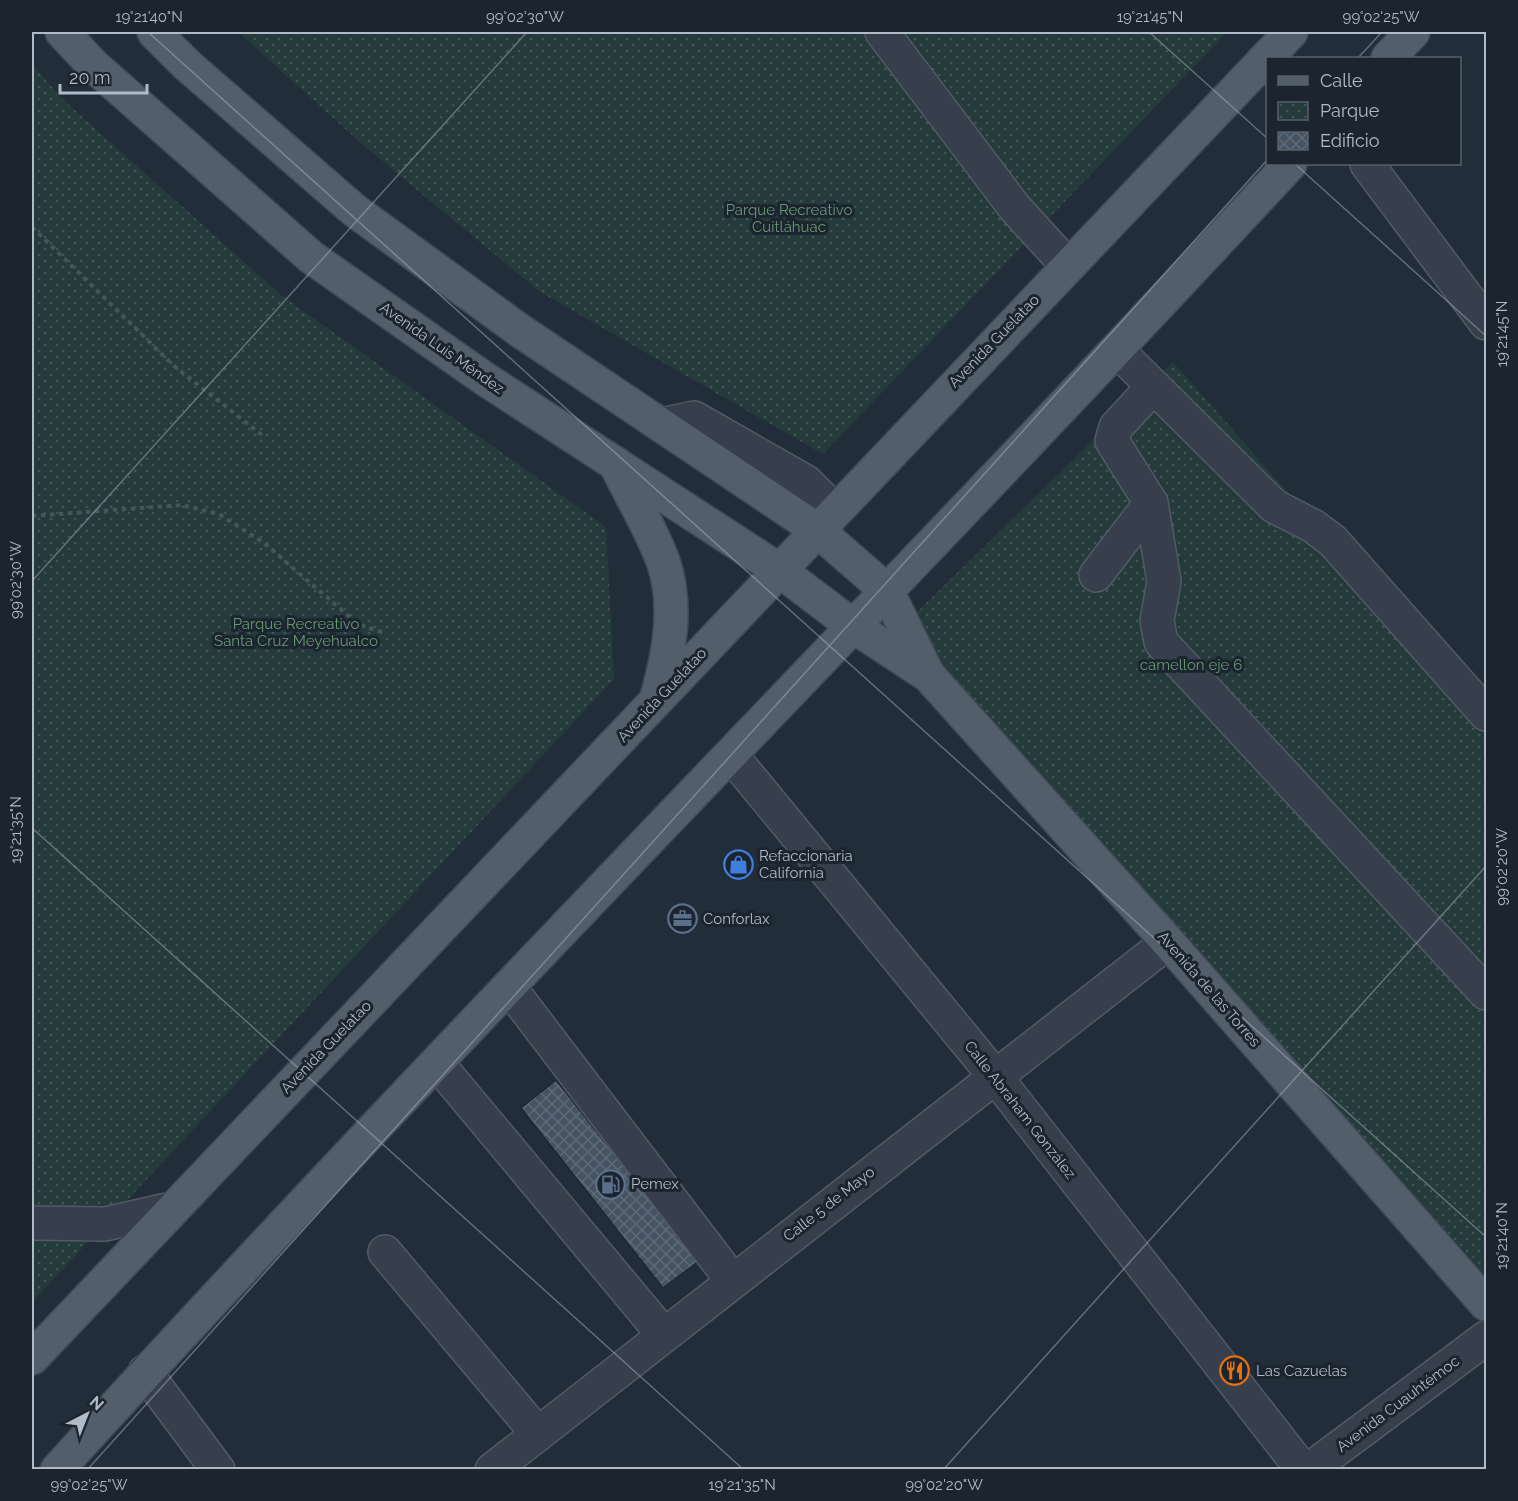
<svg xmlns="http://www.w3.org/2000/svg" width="1518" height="1501" viewBox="0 0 1518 1501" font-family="Raleway,sans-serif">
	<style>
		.park { fill: url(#park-dots) }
		.building { fill: url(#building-cross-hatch); stroke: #1d2631; stroke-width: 1.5 }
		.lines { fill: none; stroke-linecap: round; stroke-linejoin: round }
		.minor-casing { stroke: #515a65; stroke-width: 36 }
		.major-casing { stroke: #3f4854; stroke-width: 36 }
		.path { stroke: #425759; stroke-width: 4; stroke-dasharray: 4.5 4.5; stroke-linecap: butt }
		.minor { stroke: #363f4b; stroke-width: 33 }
		.major { stroke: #535e6b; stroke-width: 33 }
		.ticks { fill: none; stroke: #b1bac7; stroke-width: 1.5; stroke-opacity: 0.45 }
		.labels { text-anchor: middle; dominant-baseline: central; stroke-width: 6; stroke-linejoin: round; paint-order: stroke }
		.park-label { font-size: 15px; fill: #679870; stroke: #1b242f }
		.street-label { font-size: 15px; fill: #b1bac7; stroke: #1b242f }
		.poi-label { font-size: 15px; fill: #b1bac7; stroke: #1b242f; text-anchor: start }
		.neatline { fill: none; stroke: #b1bac7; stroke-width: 2 }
		.ticks-label { font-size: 15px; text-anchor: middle; fill: #b1bac7 }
	</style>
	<defs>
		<pattern id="park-dots" width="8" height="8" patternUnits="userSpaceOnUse" patternTransform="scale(1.5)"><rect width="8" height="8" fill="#243a3b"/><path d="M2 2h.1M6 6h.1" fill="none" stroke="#415456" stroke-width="1.8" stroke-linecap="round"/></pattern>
		<pattern id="building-cross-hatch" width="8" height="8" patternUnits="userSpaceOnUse" patternTransform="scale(1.5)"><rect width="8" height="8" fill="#465362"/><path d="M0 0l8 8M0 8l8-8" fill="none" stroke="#5e6a77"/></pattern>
	</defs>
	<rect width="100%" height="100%" fill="#222d3a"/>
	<g class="park">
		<path d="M238 32H1227L823 454 540 292 362 144Z"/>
		<path d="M32 64 61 98 281 295 606 527 614 679 32 1302Z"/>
		<path d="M1173 362 1486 717V1276L905 624Z"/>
	</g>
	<path class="building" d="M556 1080 699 1261 663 1288 521 1108Z"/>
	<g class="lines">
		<defs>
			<g id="minor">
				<path d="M882 32 1015 208 1067 265"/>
				<path d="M1367 164 1486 323"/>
				<path d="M1117 350 1274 506 1313 526 1333 541 1486 714"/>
				<path d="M661 425 694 418 806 482 823 499 816 529"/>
				<path d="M1151 503 1164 581 1157 621 1161 642 1486 993"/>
				<path d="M1096 575 1151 503 1112 441 1116 427 1153 387"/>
				<path d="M731 755 994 1075 1303 1470"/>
				<path d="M509 987 732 1280"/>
				<path d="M437 1063 664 1335"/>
				<path d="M32 1223 105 1224 171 1209"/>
				<path d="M385 1252 538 1434"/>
				<path d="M145 1372 218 1470"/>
				<path d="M492 1470 1168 942"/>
				<path d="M1309 1470 1486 1338"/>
			</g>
			<g id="major">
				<path d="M62 32 94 66 311 257 485 379 779 570 853 626 929 676 1168 942 1486 1304"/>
				<path d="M154 32 187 65 354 210 519 330 816 529 887 591 928 675"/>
				<path d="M1388 58 1413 32"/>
				<path d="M615 463C630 494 653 532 664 564 678 607 669 654 657 697"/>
				<path d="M32 1358 1291 32"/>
				<path d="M57 1470C460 1027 883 603 1290 164"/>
			</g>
		</defs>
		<use href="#minor" class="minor-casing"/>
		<use href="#major" class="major-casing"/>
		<g class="path">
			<path d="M32 227 174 366 262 435"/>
			<path d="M32 516 182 505 219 514 264 543 358 624 385 633"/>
		</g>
		<use href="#minor" class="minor"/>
		<use href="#major" class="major"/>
	</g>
	<path class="ticks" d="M148 32 1486 1237M1149 32 1268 139M1358 58 1382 32M1295 164 1486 336M32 581 527 32M32 828 744 1470M87 1470 1268 159M943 1470 1486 866"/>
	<defs>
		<symbol id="shop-ring" viewBox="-11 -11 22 22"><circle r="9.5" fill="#1b242f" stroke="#3f7fe0" stroke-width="1.5"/><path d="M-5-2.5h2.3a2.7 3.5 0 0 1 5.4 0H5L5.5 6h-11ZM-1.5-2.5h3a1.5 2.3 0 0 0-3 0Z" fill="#3f7fe0"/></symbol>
		<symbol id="office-ring" viewBox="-11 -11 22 22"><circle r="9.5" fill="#1b242f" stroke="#5c6f8a" stroke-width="1.5"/><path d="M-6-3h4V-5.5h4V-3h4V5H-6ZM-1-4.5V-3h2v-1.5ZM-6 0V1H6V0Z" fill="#5c6f8a"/></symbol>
		<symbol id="fuel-ring" viewBox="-11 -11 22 22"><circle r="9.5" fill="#1b242f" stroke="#5c6f8a" stroke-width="1.5"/><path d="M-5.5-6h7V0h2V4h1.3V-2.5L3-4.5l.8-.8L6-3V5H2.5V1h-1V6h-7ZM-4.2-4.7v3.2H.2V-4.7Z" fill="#5c6f8a"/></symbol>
		<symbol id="restaurant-ring" viewBox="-11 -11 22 22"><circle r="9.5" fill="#1b242f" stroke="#e8710a" stroke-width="1.5"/><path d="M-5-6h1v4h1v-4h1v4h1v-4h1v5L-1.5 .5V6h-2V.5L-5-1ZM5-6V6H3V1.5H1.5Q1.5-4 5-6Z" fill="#e8710a"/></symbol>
	</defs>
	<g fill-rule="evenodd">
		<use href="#shop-ring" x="722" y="848" width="33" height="33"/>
		<use href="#office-ring" x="666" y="902" width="33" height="33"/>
		<use href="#fuel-ring" x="594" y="1168" width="33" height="33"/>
		<use href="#restaurant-ring" x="1218" y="1354" width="33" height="33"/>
	</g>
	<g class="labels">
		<g class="park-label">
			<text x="789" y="210">Parque Recreativo<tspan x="789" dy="17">Cuitláhuac</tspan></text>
			<text x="296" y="624">Parque Recreativo<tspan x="296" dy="17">Santa Cruz Meyehualco</tspan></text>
			<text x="1191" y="665">camellon eje 6</text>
		</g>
		<g class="street-label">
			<text transform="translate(994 341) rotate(-46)">Avenida Guelatao</text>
			<text transform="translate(442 348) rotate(35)">Avenida Luis Méndez</text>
			<text transform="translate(662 695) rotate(-47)">Avenida Guelatao</text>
			<text transform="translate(1209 989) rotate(49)">Avenida de las Torres</text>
			<text transform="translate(326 1047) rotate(-46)">Avenida Guelatao</text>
			<text transform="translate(1020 1110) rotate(52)">Calle Abraham González</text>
			<text transform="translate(829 1204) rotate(-38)">Calle 5 de Mayo</text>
			<text transform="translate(1398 1404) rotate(-37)">Avenida Cuauhtémoc</text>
		</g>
		<g class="poi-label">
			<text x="759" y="856">Refaccionaria<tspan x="759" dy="17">California</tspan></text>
			<text x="703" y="919">Conforlax</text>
			<text x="631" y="1184">Pemex</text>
			<text x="1256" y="1371">Las Cazuelas</text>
		</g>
	</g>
	<rect width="1518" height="1501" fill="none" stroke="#1b242f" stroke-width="66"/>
	<rect x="1266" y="57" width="195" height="108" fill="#1b242f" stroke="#57606c" stroke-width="1.5"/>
	<rect x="1278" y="76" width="30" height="9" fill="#535e6b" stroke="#57606c" stroke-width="1.5"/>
	<text x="1320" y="87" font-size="18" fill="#b1bac7">Calle</text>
	<rect x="1278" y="102" width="30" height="18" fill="url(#park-dots)" stroke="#57606c" stroke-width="1.5"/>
	<text x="1320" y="117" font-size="18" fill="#b1bac7">Parque</text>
	<rect x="1278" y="132" width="30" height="18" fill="url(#building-cross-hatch)" stroke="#57606c" stroke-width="1.5"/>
	<text x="1320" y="147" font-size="18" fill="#b1bac7">Edificio</text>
	<g transform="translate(87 1414) rotate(42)" stroke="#1b242f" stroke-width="4.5" paint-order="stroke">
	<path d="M0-4.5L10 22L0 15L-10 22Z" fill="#b1bac7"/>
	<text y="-9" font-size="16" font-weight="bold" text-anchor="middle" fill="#b1bac7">N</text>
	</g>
	<path d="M60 84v9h87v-9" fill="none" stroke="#b1bac7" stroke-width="3"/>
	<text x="69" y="84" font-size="18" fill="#b1bac7" stroke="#1b242f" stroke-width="4.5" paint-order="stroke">20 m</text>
	<rect x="33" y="33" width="1452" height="1435" class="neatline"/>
	<g class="ticks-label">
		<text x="149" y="22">19°21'40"N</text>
		<text x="525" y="22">99°02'30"W</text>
		<text x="1150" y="22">19°21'45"N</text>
		<text x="1381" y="22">99°02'25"W</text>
		<text transform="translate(1502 334) rotate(-90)" y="5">19°21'45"N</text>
		<text transform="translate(16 580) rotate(-90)" y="5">99°02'30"W</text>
		<text transform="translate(16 830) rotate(-90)" y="5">19°21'35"N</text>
		<text transform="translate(1502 867) rotate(-90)" y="5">99°02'20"W</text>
		<text transform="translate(1502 1236) rotate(-90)" y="5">19°21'40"N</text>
		<text x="89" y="1490">99°02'25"W</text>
		<text x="742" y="1490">19°21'35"N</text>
		<text x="944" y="1490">99°02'20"W</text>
	</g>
</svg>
